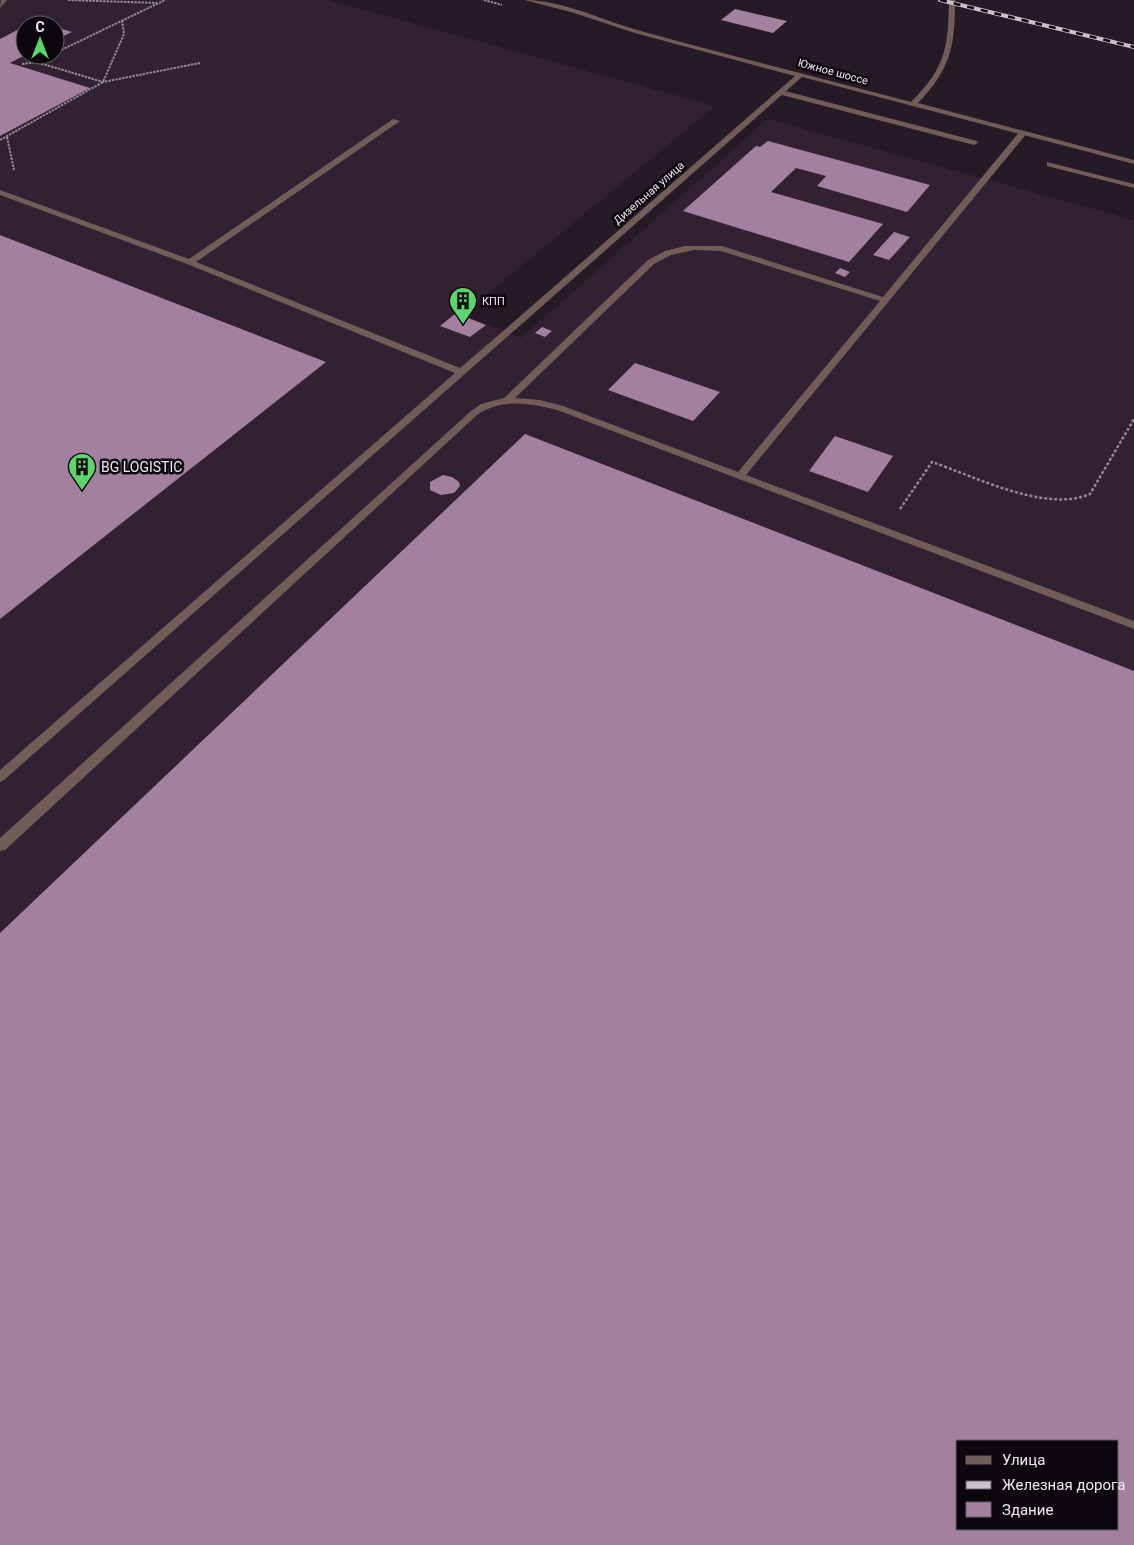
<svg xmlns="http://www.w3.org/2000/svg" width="1134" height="1545" viewBox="0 0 1134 1545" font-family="Roboto,sans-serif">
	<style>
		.built { fill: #312132; fill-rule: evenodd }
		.building { fill: #a380a0; fill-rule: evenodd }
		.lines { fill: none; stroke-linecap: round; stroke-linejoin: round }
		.path-far1 { stroke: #918892; stroke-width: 2; stroke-dasharray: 2.5 1; stroke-linecap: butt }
		.path { stroke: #918892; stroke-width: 2.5; stroke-dasharray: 3 2; stroke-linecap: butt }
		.lane { fill: #715c58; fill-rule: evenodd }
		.street { fill: #715c58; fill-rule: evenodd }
		.rail-casing { stroke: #cac2cb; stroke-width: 4 }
		.rail { stroke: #0b070c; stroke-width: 2.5; stroke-dasharray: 7; stroke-linecap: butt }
		.labels { text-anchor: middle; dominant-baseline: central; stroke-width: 5; stroke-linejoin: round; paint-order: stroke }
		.far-street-label { font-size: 11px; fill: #f2eaf3; stroke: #0b070c }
		.far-poi-label { font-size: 11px; fill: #f2eaf3; stroke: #0b070c; text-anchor: start }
		.poi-label { font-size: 14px; fill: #f2eaf3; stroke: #0b070c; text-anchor: start }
	</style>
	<rect width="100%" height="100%" fill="#251a26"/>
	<path class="built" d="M0 0H328L715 106 462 315 521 338 768 119 1134 220V1545H0ZM25 25H55V55H25ZM958 1441H1118V1529H958Z"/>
	<g class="building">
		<path d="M735 9 787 21 773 33 721 20Z"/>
		<path d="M25 26V55L10 63 90 88 0 136V39Z"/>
		<path d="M55 27 72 32 55 40Z"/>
		<path d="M768 141 930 185 907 212 817 186 826 176 796 168 771 192 883 224 849 262 683 211 756 146 760 147Z"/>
		<path d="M894 232 910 237 889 260 873 255Z"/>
		<path d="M0 235 326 362 0 619Z"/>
		<path d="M840 268 850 272 845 277 835 273Z"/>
		<path d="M456 313 486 325 470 337 440 326Z"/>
		<path d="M542 327 552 331 545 337 535 333Z"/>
		<path d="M635 363 720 392 693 421 608 390Z"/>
		<path d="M525 434 1134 671V1545H0V933ZM958 1441H1118V1529H958Z"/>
		<path d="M835 436 893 456 868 492 809 471Z"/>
		<path d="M443 475 452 477 459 482 460 486 454 493 441 495 430 490V482Z"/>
	</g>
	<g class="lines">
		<g class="path-far1">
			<path d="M68 0 157 3"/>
			<path d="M484 0 502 5"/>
			<path d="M55 53 165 0"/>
			<path d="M50 55 36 62 103 82 200 63"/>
			<path d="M22 64 36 62"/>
			<path d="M7 137 14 170"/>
			<path d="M0 140 103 82 124 34 122 20"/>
		</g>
		<path class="path" d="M900 509 932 462C976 477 1046 513 1090 494L1134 419"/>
		<g class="lane">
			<path d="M1 0H7L0 8Z"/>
			<path d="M781 90 977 141 978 143 974 145 778 94 777 92Z"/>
			<path d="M393 119 400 121 196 262 460 368 509 326 517 328 4 780 0 782V770L455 373 187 264 0 195V190L189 259Z"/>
			<path d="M1020 131 1027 133 746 475 1134 621V629L557 410C530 403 501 398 477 415L5 850 0 851V838L471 411 481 404 504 398 648 260 665 251 685 246H722L883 297ZM694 250 721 251 880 301 738 472 563 406 540 400 515 398 654 264 671 255Z"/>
			<path d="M1047 162 1134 184V188L1047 166Z"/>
		</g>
		<path class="street" d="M524 0C564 0 603 21 641 31 731 56 821 78 911 102 946 67 948 48 949 0H955C955 46 951 69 918 103L1134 160V164L802 77 515 330H509V326L795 76 635 33 571 12Z"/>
		<defs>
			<path id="rail" d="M940 0 1134 47"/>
		</defs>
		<use href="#rail" class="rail-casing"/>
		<use href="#rail" class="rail"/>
	</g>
	<defs>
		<symbol id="building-pin" viewBox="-11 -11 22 30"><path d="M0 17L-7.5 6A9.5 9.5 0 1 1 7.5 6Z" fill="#5dd56d" stroke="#0b070c"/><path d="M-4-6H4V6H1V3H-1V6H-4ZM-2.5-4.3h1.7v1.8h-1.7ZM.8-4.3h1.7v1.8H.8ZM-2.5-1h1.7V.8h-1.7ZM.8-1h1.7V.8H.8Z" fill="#111"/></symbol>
	</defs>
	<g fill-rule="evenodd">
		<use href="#building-pin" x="447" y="285" width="32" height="43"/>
		<use href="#building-pin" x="66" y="451" width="32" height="43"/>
	</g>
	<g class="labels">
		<g class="far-street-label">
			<text transform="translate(833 72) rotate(15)">Южное шоссе</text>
			<text transform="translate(649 193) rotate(-41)">Дизельная улица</text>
		</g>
		<g class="far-poi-label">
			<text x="482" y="301">КПП</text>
		</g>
		<g class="poi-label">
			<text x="101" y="467">BG LOGISTIC</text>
		</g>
	</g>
	<rect x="956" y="1440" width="162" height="90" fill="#0b070c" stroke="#676268"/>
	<rect x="966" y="1456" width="25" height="8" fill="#715c58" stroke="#676268"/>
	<text x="1002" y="1465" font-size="15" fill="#f2eaf3">Улица</text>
	<rect x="966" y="1481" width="25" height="8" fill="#cac2cb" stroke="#676268"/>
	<text x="1002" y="1490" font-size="15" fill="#f2eaf3">Железная дорога</text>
	<rect x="966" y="1502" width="25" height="15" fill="#a380a0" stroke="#676268"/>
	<text x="1002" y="1515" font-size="15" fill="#f2eaf3">Здание</text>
	<g transform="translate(40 40)"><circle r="24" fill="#0b070c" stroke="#676268"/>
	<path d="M0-4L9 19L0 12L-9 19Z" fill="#5dd56d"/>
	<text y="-8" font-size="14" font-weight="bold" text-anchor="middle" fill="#f2eaf3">С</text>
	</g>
</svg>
